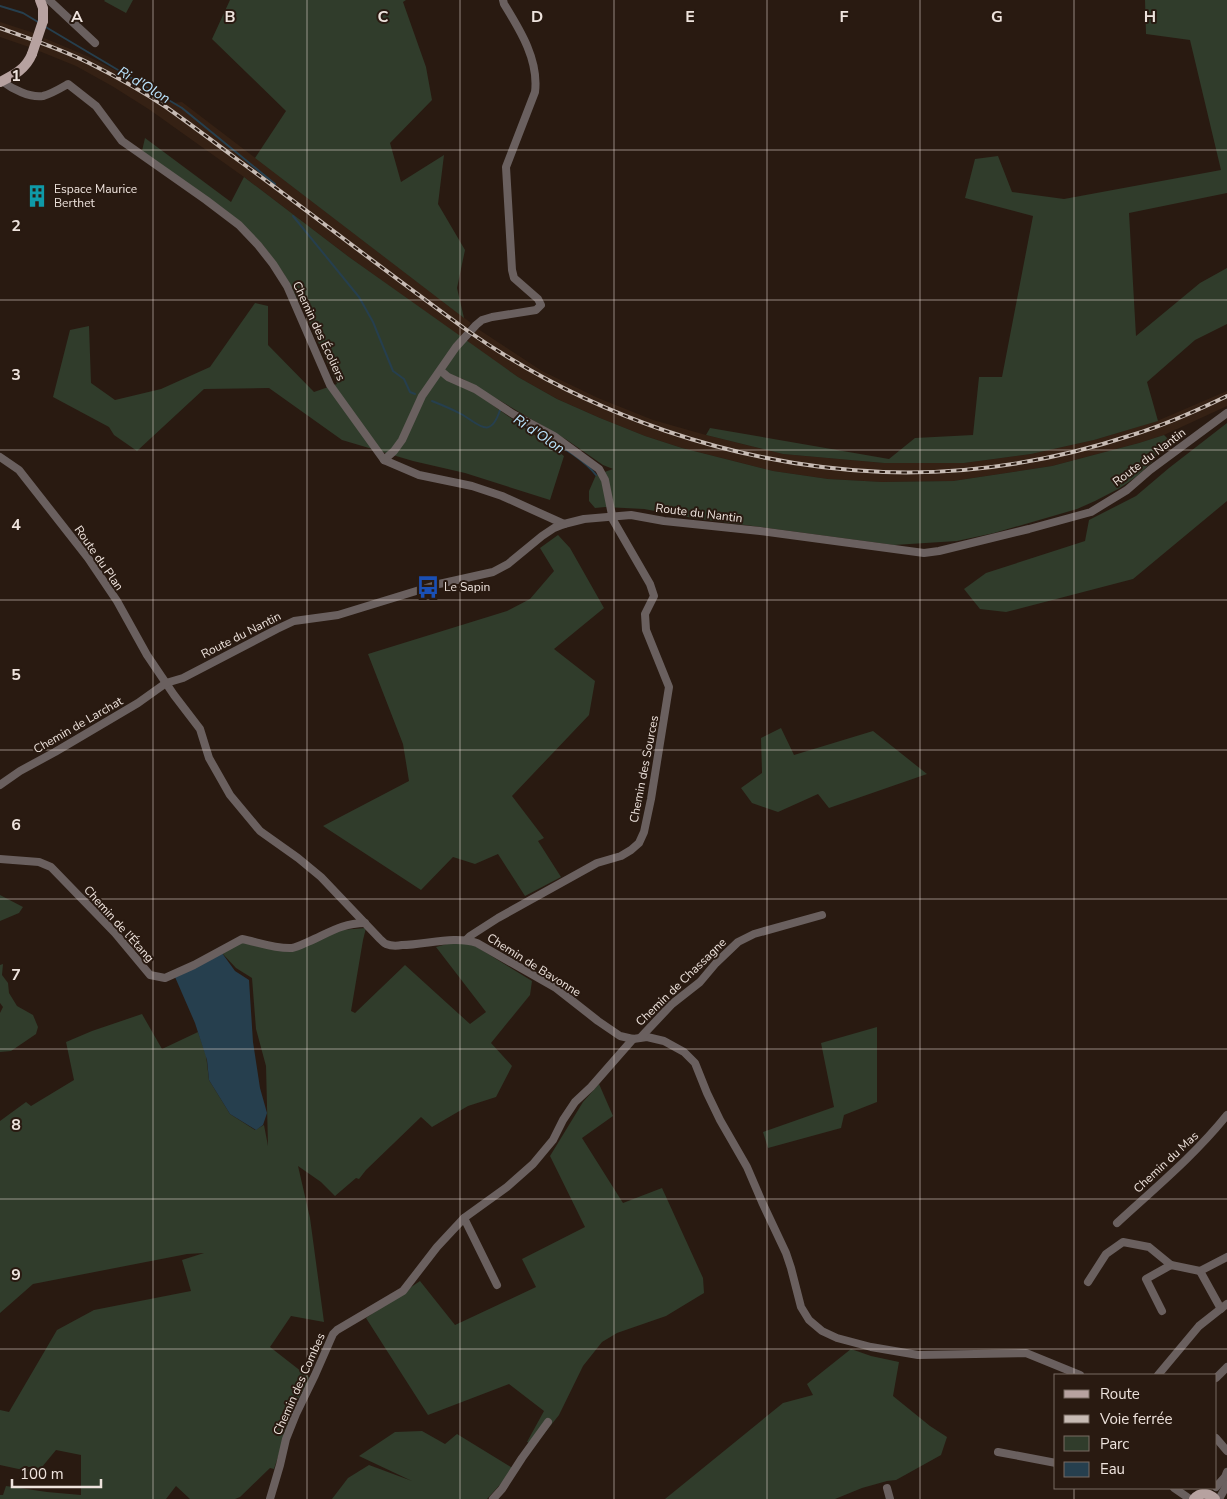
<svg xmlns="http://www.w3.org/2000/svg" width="1227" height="1499" viewBox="0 0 1227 1499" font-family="'Nunito Sans',sans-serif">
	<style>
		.built { fill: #352114 }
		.green { fill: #303c2b }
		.water { fill: #263f4e }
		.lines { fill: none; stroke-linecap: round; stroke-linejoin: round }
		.stream { stroke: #263f4e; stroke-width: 2 }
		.minor { stroke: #6a605f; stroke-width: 8 }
		.major { stroke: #b7a2a0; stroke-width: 10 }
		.rail-casing { stroke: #c7bbb4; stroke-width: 4 }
		.rail { stroke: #291a11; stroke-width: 2; stroke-dasharray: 5.5; stroke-linecap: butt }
		.major-bridge { stroke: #b7a2a0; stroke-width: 10 }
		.grid { fill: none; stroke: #eee3dd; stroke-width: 1; stroke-opacity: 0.55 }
		.labels { text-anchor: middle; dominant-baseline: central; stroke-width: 4; stroke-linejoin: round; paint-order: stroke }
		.poi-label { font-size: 12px; fill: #eee3dd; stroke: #291a11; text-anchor: start }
		.street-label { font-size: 12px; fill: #eee3dd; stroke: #291a11 }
		.water-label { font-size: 14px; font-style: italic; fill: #bae4fe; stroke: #291a11 }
		.grid-label { font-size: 16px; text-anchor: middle; font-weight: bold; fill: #eee3dd; stroke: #291a11; stroke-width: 4; stroke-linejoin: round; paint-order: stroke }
	</style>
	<rect width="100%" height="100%" fill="#291a11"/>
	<g class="built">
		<path d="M0 22 34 33 29 47 0 37Z"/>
		<path d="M44 38 87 56 131 78 172 103 182 102 471 323 460 337 349 257 244 177 150 110 112 86 76 66 39 51Z"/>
		<path d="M478 329 542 371 598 398 653 420 706 435 783 454 884 463H964L1031 454 1094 440 1157 421 1227 391V406L1164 435 1139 443 1052 466 953 481 882 482 828 479 773 471 682 448 645 436 600 418 557 399 518 377 467 342Z"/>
	</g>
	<g class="green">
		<path d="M105 0H133L126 13 104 1Z"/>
		<path d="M230 0H406L403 2 426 67 432 100 390 143 401 182 444 155 438 204 465 250 457 288 464 318 255 158 286 111 212 39Z"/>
		<path d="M1145 0H1227V193L1129 213 1136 336 1200 283 1227 268V324L1195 340 1147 382 1158 421 1094 440 1031 454 964 463H884L783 454 706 435 710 428 889 459 915 438 973 435 979 377H1002L1033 216 965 198 975 159 998 156 1012 192 1064 199 1221 170 1190 40 1146 34Z"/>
		<path d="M145 138 231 202 244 177 349 257 518 377 557 399 600 418 645 436 682 448 773 471 828 479 882 482 953 481 1052 466 1139 443 1164 435 1168 439 1152 462 1136 477 1120 488 1095 501 1077 509 994 533 957 541 894 545 693 518 644 509 605 507 595 508 589 501V491L596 475 613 469 603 465 567 440 463 379 449 374 564 456 550 500 465 473 413 461 342 440 269 388 204 389 137 451 114 435 109 427 53 397 70 330 89 326 91 383 115 400 161 389 210 367 255 303 268 306V345L314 392 337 384 305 313 284 274 263 245 240 222 142 151Z"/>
		<path d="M1227 423V501L1133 579 1006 612 980 609 964 589 986 573 1085 541 1089 520 1136 496 1169 468Z"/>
		<path d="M558 535 570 548 604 608 554 649 595 681 589 715 512 796 544 838 538 841 561 877 525 896 498 854 475 864 453 857 421 890 323 826 409 781 403 744 368 654 507 611 530 599 554 571 540 548Z"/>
		<path d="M781 728 794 755 873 731 927 774 829 808 818 794 778 812 752 803 741 788 762 773 761 738Z"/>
		<path d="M0 895 23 907 19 913 0 921Z"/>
		<path d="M366 928 363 940 351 1011 355 1013 405 965 470 1024 486 1012 436 947 454 942 472 944 532 981 530 995 491 1043 512 1066 496 1097 468 1106 432 1127 421 1117 366 1170 359 1179 356 1178 335 1196 321 1182 298 1166 310 1218 324 1322 291 1316 270 1347 311 1379 296 1402 274 1469 270 1468 240 1497 235 1499H190L176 1486 166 1499H0V1495H3L6 1486 47 1492 81 1495V1455L56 1450 37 1473 0 1465V1410L9 1412 57 1330 94 1310 191 1291 182 1260 204 1253 187 1254 33 1284 0 1313V1121L26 1102 31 1106 74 1080 66 1042 92 1031 142 1014 162 1049 198 1032 206 1055 209 1080 230 1114 255 1130 264 1125 268 1146 266 1066 256 1029 252 978 236 968 222 953 241 942 288 951 341 930Z"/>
		<path d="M3 964 2 975 8 983 9 993 17 1006 33 1015 38 1027 36 1034 11 1051 0 1052V1013L3 1007 0 1003V965Z"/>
		<path d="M877 1027V1102L844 1115 841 1128 768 1148 763 1132 834 1107 821 1043Z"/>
		<path d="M599 1084 613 1116 582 1138 623 1203 662 1188 703 1278 704 1293 666 1316 617 1333 602 1342 583 1366 559 1415 536 1444 527 1442 544 1411 509 1384 428 1415 366 1318 420 1281 455 1325 536 1287 522 1259 585 1227 550 1156 583 1102Z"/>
		<path d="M851 1349 871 1356 899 1362 893 1396 930 1426 947 1437 941 1455 896 1480 887 1481 862 1488 835 1499H665L783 1403 813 1395 807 1384Z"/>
		<path d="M422 1431 445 1444 457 1434 514 1469 487 1499H332L348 1478 369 1465 412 1481 359 1456 395 1432Z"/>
	</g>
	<path class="water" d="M222 953 235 971 249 980 253 1042 260 1088 267 1113 263 1125 256 1130 230 1114 209 1080 207 1060 195 1023 175 977Z"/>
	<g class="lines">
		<g class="stream">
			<path d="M0 6 23 13 38 22"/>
			<path d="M44 26 182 108 275 184"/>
			<path d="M293 216 359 297 373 322 393 371 404 379 410 392 415 394"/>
			<path d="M432 401C442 405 452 409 461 414 478 423 490 441 500 410H503"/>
			<path d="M521 422C543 437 580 454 596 475"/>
		</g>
		<g class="minor">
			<path d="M49 0 95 43"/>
			<path d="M2 81C12 89 30 98 43 96 51 94 61 88 68 84L96 106 122 141 206 200 239 225 258 245 273 264 287 286 330 385 384 460 419 475 472 486 502 496 564 524"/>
			<path d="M441 371 448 377 475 389 513 414 554 436 599 469 605 480 613 520 650 584 654 596 645 614 646 630 669 687 651 799 644 832 639 843 631 850 621 856 597 863 498 918 470 936 466 940"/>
			<path d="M0 457 19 470 88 558 117 601 147 655 174 695 200 729 209 758 230 795 260 831 298 858 321 877 380 939C382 941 384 943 386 944 391 946 397 946 402 945 426 945 454 935 477 943L556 988 598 1021 620 1036 633 1039 647 1037 664 1041 684 1052 695 1063 707 1093 720 1120 747 1167 762 1202 786 1253 791 1268 801 1307 809 1320 822 1331 837 1338 871 1347 918 1355 1026 1353 1080 1375"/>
			<path d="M384 460 394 451 402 440 422 396 456 347 476 325 482 320 492 317 536 310 541 305 538 299 514 278 512 270 506 167 535 92C539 60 520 30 504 4L503 0"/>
			<path d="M0 785 20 771 55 752 138 703 166 683 183 678 277 629 294 621 338 615 439 584 493 572 508 564 542 536 554 528 564 524 584 519 631 515 664 521 760 531 924 553 939 551 1029 529 1091 512 1127 490 1150 470 1227 413"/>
			<path d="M0 859 39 862 51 867 115 933 150 975 165 978 194 965 242 939C257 942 276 949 292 948 298 947 305 943 310 941 330 932 343 923 365 923"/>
			<path d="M641 1037 672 1004 700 982 716 963 738 942 754 934 822 915"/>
			<path d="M464 1218 497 1285"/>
			<path d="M1117 1223C1155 1188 1195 1155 1227 1115"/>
			<path d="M1088 1282 1106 1254 1123 1242 1149 1247 1171 1265"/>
			<path d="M1221 1309 1200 1271 1227 1257"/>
			<path d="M1162 1311 1146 1279 1171 1265 1200 1271"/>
			<path d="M1158 1375 1199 1326 1227 1304"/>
			<path d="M1216 1378 1227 1367"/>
			<path d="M1216 1438 1227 1451"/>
			<path d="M998 1452 1056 1463"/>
			<path d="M1216 1487 1225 1477 1227 1472"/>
			<path d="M887 1488 890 1499"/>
			<path d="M1174 1488 1190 1499"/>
			<path d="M270 1499 280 1465 286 1439 296 1414 315 1375 333 1334 337 1330 403 1291 437 1247 464 1218 507 1187 533 1164 553 1140 563 1120 575 1102 591 1087 633 1039"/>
			<path d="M493 1499 502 1489 522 1458 548 1422"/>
			<path d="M1219 1499 1227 1485"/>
		</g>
		<g class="major">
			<path d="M40 0 43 8V21"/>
			<path d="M0 82C14 75 26 69 32 54"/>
			<path d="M1194 1499C1200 1492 1208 1492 1215 1499"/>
		</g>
		<defs>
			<path id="rail" d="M0 28C30 39 61 49 89 63 115 76 142 91 166 107 190 124 214 142 238 160 315 216 390 275 468 331 588 415 736 466 883 472 967 475 1053 461 1132 435 1165 425 1196 411 1227 396"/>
		</defs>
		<use href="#rail" class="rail-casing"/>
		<use href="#rail" class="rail"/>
		<path class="major-bridge" d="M32 54 43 21"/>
	</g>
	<path class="grid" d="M153 0V1499M307 0V1499M460 0V1499M614 0V1499M767 0V1499M920 0V1499M1074 0V1375M0 150H1227M0 300H1227M0 450H1227M0 600H1227M0 750H1227M0 899H1227M0 1049H1227M0 1199H1227M0 1349H1227M1074 1488V1499"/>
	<defs>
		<symbol id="building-bare" viewBox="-9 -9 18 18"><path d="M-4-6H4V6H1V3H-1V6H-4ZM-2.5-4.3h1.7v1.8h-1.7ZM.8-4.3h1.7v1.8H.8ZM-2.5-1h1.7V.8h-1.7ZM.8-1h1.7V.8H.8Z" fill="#0f9aa8" stroke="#291a11" stroke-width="2.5" paint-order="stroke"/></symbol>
		<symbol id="bus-bare" viewBox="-9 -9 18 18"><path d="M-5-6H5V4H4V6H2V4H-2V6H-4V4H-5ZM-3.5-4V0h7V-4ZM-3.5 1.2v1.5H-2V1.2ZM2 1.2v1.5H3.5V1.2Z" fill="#1a4fb4" stroke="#291a11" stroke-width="2.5" paint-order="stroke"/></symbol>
	</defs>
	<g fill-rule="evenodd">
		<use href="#building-bare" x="21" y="180" width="32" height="32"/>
		<use href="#bus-bare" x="412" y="571" width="32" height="32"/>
	</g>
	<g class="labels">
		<g class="poi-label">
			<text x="54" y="189">Espace Maurice<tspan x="54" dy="14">Berthet</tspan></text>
			<text x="444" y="587">Le Sapin</text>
		</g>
		<g class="street-label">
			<text transform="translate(319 331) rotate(65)">Chemin des Écoliers</text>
			<text transform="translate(1149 457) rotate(-37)">Route du Nantin</text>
			<text transform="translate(699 513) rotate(7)">Route du Nantin</text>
			<text transform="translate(99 558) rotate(55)">Route du Plan</text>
			<text transform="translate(241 635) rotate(-27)">Route du Nantin</text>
			<text transform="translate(78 725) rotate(-30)">Chemin de Larchat</text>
			<text transform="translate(644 769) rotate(-79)">Chemin des Sources</text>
			<text transform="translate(119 924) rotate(48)">Chemin de l'Étang</text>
			<text transform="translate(534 965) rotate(32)">Chemin de Bavonne</text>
			<text transform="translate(681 982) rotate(-44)">Chemin de Chassagne</text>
			<text transform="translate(1166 1162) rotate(-43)">Chemin du Mas</text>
			<text transform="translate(299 1384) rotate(-66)">Chemin des Combes</text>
		</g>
		<g class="water-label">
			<text transform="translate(144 85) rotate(31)">Ri d'Olon</text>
			<text transform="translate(539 434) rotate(34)">Ri d'Olon</text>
		</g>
	</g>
	<g class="grid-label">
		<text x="77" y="22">A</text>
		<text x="230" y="22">B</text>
		<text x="383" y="22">C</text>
		<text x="537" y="22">D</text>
		<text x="690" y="22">E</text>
		<text x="844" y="22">F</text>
		<text x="997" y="22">G</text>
		<text x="1150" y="22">H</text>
		<text x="16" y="81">1</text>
		<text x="16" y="231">2</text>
		<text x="16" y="380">3</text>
		<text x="16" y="530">4</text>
		<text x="16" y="680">5</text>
		<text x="16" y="830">6</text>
		<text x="16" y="980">7</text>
		<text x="16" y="1130">8</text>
		<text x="16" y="1280">9</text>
	</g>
	<rect x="1054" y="1374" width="162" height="115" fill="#291a11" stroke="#786a63"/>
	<rect x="1064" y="1390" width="25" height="8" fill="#b7a2a0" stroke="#786a63"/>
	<text x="1100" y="1399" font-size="15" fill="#eee3dd">Route</text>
	<rect x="1064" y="1415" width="25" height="8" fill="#c7bbb4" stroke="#786a63"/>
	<text x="1100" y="1424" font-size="15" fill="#eee3dd">Voie ferrée</text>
	<rect x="1064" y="1436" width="25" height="15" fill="#303c2b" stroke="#786a63"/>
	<text x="1100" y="1449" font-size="15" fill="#eee3dd">Parc</text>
	<rect x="1064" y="1462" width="25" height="15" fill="#263f4e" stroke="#786a63"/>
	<text x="1100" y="1474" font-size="15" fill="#eee3dd">Eau</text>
	<path d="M12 1479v8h89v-8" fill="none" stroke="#eee3dd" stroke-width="2.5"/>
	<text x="20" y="1479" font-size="15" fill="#eee3dd" stroke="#291a11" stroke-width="4" paint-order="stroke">100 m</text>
</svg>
